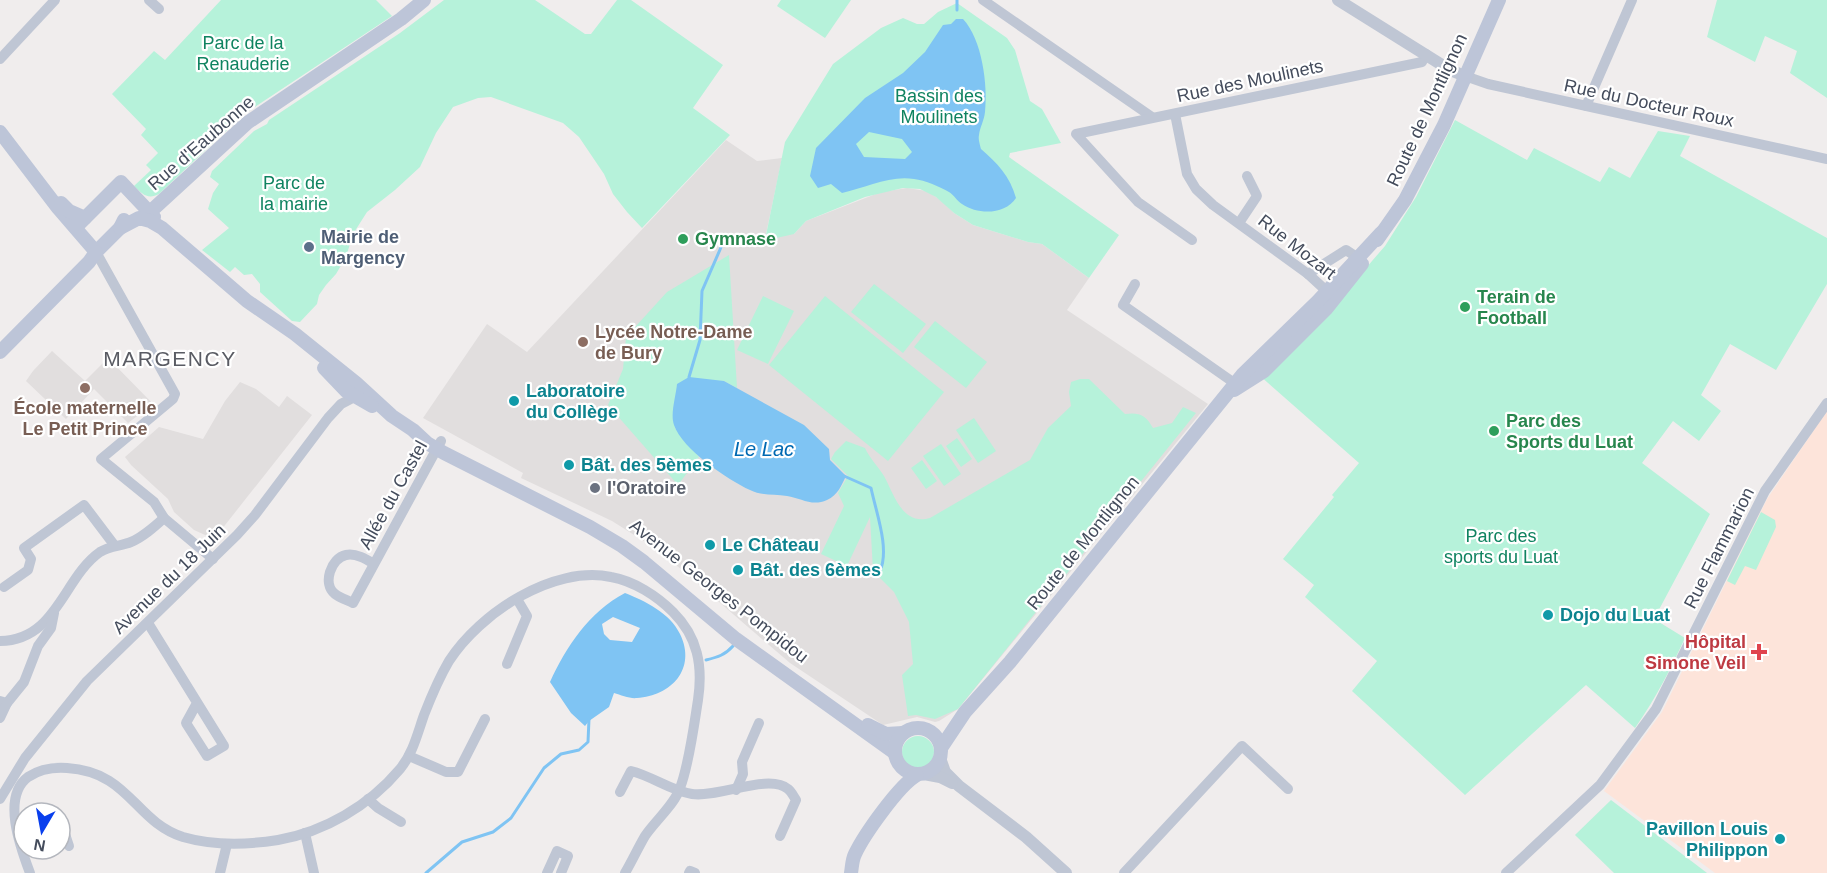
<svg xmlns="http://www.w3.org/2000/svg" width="1827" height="873" viewBox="0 0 1827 873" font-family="Arial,sans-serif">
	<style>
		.education { fill: #e1dede }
		.medical { fill: #fde4da }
		.green { fill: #b6f2da }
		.water { fill: #7fc4f3; fill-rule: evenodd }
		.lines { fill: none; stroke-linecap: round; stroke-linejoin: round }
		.stream { stroke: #7fc4f3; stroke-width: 3 }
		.minor { stroke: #bfc6d4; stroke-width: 10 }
		.tertiary { stroke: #bfc6d4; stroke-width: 12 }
		.secondary { stroke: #bdc5d8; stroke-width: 14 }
		.leisure-dot { fill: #2e9e5b; stroke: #fff; stroke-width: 2 }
		.service-dot { fill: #5c6f8a; stroke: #fff; stroke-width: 2 }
		.education-dot { fill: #8d6e63; stroke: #fff; stroke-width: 2 }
		.culture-dot { fill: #0f9aa8; stroke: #fff; stroke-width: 2 }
		.worship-dot { fill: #6b7280; stroke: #fff; stroke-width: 2 }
		.health-dot { fill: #e0444e; stroke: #fff; stroke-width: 2 }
		.labels { text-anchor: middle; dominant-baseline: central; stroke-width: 4.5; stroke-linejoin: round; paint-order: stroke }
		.park-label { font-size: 18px; fill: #0f8360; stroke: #fff }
		.street-label { font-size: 18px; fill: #444c5c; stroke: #fff }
		.service-label { font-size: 18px; font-weight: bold; fill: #4e5e75; stroke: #fff; text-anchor: start }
		.leisure-label { font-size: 18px; font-weight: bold; fill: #27864d; stroke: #fff; text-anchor: start }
		.education-label { font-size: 18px; font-weight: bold; fill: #785e54; stroke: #fff; text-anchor: start }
		.culture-label { font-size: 18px; font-weight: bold; fill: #0d838f; stroke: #fff; text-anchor: start }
		.worship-label { font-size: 18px; font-weight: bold; fill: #5b616d; stroke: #fff; text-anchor: start }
		.health-label { font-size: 18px; font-weight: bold; fill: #be3a42; stroke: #fff; text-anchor: end }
		.water-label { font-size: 20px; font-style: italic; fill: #0069b2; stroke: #fff }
		.quarter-label { font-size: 21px; letter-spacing: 1.5px; fill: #595b63; stroke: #fff }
	</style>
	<rect width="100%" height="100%" fill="#f0eded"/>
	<g class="education">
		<path d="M726 140 757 161 782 158 766 234H794L806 221 881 192 907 188 927 191 942 201 954 213 973 225 1028 242 1042 244 1089 278 1067 310 1208 404 958 709 939 721 935 722 917 717 883 725 790 663 661 552 612 521 521 478 523 473 423 418 487 324 527 352Z"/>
		<path d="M52 351 85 381 108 358 153 404 128 423 94 389 66 419 26 381 33 371Z"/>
		<path d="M240 382 256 389 279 407 287 396 312 415 214 539 194 530 174 512 168 499 131 465 125 457 159 427 203 439 225 401Z"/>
	</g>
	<path class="medical" d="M1827 411V873H1715L1604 791 1662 712 1767 499Z"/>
	<g class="green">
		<path d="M221 0H376L392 16 244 114 159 194C148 200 142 194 134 186L151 170 146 165 158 153 141 135 146 129 112 94 154 51 165 60Z"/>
		<path d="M444 0H535L585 34H591L617 0H631L723 65 693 108 730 135 642 228 627 212 613 194 604 174 579 137 563 123 491 97 478 98 453 107 436 133 420 167 395 190 367 212 353 234 346 257 336 274 326 285 319 295 317 304 300 322 292 321 260 292V284L252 274 244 275 235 267 230 272 202 250 229 228 208 209 213 193 219 184 210 177 212 171 254 131 267 124 269 120 400 33Z"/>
		<path d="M781 0H851L825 38 777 6Z"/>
		<path d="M1717 0H1827V98L1790 73 1797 51 1765 36 1755 62 1707 37Z"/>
		<path d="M957 3 1007 38 1015 50 1030 101 1042 109 1061 143 1010 153 1009 157 1119 235 1089 278 1042 244 1028 242 973 225 954 213 936 197 920 189 903 188 865 197 806 221 794 234 772 239 766 235 785 142 833 64 881 28 903 18 917 24H924L938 12Z"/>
		<path d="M1455 120 1527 160 1534 148 1600 182 1609 167 1630 178 1658 131 1690 136 1680 156 1827 238V284L1776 370 1730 344 1701 395 1721 411 1699 441 1673 421 1642 463 1710 514 1654 619 1685 638C1670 670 1656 698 1635 728L1586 685 1465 795 1352 691 1377 661 1305 597 1314 585 1283 559 1334 497 1332 495 1359 463 1259 375 1340 298 1385 246 1416 197Z"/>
		<path d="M729 255 737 388 724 381 675 428 699 457 678 485 608 405 623 369 626 337 667 292Z"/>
		<path d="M874 284 926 324 903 353 851 312Z"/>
		<path d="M763 296 794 311 768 364 737 350Z"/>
		<path d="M825 296 944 392 888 461 769 365Z"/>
		<path d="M935 321 987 362 966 388 914 347Z"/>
		<path d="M1080 379H1089L1125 414C1139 412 1146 415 1153 428L1172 423 1183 407 1196 413 958 709 935 719 916 715 908 716 902 675 913 664 909 622 894 592 873 571 870 517 847 566 821 554 844 506 838 493 848 476 831 459 835 452 846 441 865 448C870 459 878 466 884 476 894 494 902 526 930 518L1030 460 1048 428 1071 406 1069 392 1071 382Z"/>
		<path d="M974 418 996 451 978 463 956 430Z"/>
		<path d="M957 438 972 459 961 467 946 446Z"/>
		<path d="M941 444 961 474 944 486 923 456Z"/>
		<path d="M922 460 937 481 926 489 911 468Z"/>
		<path d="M1761 512 1775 520 1776 527 1756 570 1745 566 1735 585 1727 581Z"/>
		<circle cx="918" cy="752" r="16"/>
		<path d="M1611 800 1707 873H1614L1575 835Z"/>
	</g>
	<g class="water">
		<path d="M956 19H963C982 39 988 85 985 112 984 121 980 127 979 135 978 139 980 145 981 149 997 163 1010 176 1016 198 1005 215 978 215 962 204 957 201 954 195 949 192 940 187 925 180 914 179 890 175 865 188 842 193L831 184 818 188 810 176 816 148 865 98 903 73 925 52 943 25 951 24ZM869 132 902 139 912 152 905 159 864 157 856 144Z"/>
		<path d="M689 377 724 381 804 425 829 449 830 460 846 476C841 486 838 495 827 500 812 507 801 498 787 496 774 494 762 496 750 490 728 480 682 449 674 425 670 414 676 396 677 384Z"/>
		<path d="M625 593C645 601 670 613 680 634 697 669 671 696 637 698 630 699 621 695 614 693L609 707 589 721 585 726 571 713 550 682C566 647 589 612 625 593ZM613 617 640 628 632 642 610 640 604 634 602 624Z"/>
	</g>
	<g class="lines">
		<g class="stream">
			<path d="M957 0V10"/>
			<path d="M690 380 689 377 700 340 702 291 722 245 729 239"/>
			<path d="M844 476 871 488C876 512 890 549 880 571"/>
			<path d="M706 660C718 657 725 655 733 646"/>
			<path d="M426 873 462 842 493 832 511 818 544 768 561 754 579 750 588 742 589 719"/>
		</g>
		<g class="minor">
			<path d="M149 0 159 9"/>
			<path d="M983 0 1152 117"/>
			<path d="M0 59 55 0"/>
			<path d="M1465 76 1488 84 1591 107 1827 159"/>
			<path d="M1586 106 1632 0"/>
			<path d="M1175 114 1187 174 1196 189 1213 205 1308 274 1332 296"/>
			<path d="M1239 223 1257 196 1247 176"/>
			<path d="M1192 240 1138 202 1076 134 1422 62 1426 54"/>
			<path d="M96 252 175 394 173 399 101 459 154 502 164 518 213 559"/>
			<path d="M1308 274 1346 250 1358 258"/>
			<path d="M1135 284 1123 305 1240 387"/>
			<path d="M374 564C366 559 356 553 346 555 331 558 322 584 335 594 340 598 347 600 353 603L441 441"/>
			<path d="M4 587 28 570 31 559 24 548 84 505 115 546"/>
			<path d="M148 623 224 746 207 756 186 723 197 703"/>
			<path d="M0 641C57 640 63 578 100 552 109 546 121 546 131 542 143 537 154 527 164 518"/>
			<path d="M507 664 527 616 517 599"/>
			<path d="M0 701 7 703 24 682 38 646 51 628 54 613"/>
			<path d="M0 718 7 703"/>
			<path d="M409 756 446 772H458L485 719"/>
			<path d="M736 790 743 774 742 762 759 723"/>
			<path d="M620 792 631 771C652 776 671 791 692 794 718 798 769 773 788 789 791 791 794 797 796 800L780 836"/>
			<path d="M0 799 25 758 87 681 237 535 255 515 328 418 341 404 360 394"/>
			<path d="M368 799 378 808 401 822"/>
			<path d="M60 819 69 846"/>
			<path d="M305 833 314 873"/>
			<path d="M30 873C21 849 1 797 28 777 40 769 53 767 67 768 130 772 134 821 183 837 214 846 246 845 278 840 324 832 369 806 400 769 413 753 417 735 424 715 431 697 439 678 449 661 480 613 553 565 611 577 634 581 657 596 673 612 698 637 703 666 698 700 694 725 689 765 680 788 675 804 655 821 645 836 638 848 632 861 625 873"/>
			<path d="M220 873 227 844"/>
			<path d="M547 873 557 851 568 856 561 873"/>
			<path d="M689 873 690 871 695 873"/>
			<path d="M1124 873 1242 746 1288 789"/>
			<path d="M1506 873 1600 785 1656 709 1765 491 1827 403"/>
		</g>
		<g class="tertiary">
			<path d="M1338 0 1450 70 1465 76"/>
			<path d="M940 758 945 772 959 786 1026 837 1066 873"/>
			<path d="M924 774 940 777 952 783"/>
		</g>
		<g class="secondary">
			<path d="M0 132 58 208 96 252 120 228 124 220"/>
			<path d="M61 203 69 211 85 218"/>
			<path d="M150 212 247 123 401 19 424 0"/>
			<path d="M79 224 121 182 154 217"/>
			<path d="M120 228 139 218 150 221 162 228 247 301 295 334 356 383 392 416 413 430 427 443 444 453 590 527 622 546 644 562 736 639 895 753"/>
			<path d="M1377 240 1405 200 1444 125 1499 0"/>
			<path d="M0 352 89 262 96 252"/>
			<path d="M324 368 346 391 372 406"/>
			<path d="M1234 390 1264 371 1327 308 1362 264"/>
			<path d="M868 725 886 734 903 733"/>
			<circle cx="918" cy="751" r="23"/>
			<path d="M941 748 965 712 1010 662 1243 374 1318 301 1381 233"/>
			<path d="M851 873C852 867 852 860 855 854 864 835 899 785 917 775"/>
		</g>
	</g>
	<g class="leisure-dot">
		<circle cx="683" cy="239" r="6"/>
		<circle cx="1465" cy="307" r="6"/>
		<circle cx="1494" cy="431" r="6"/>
	</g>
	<circle class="service-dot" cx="309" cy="247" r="6"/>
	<g class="education-dot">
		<circle cx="583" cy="342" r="6"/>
		<circle cx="85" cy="388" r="6"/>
	</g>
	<g class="culture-dot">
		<circle cx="514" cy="401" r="6"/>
		<circle cx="569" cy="465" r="6"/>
		<circle cx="710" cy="545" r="6"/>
		<circle cx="738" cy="570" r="6"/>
		<circle cx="1548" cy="615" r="6"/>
		<circle cx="1780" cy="839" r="6"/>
	</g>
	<circle class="worship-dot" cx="595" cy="488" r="6"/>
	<path class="health-dot" d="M1756 643h6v6h6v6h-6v6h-6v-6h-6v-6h6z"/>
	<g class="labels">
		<g class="park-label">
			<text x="243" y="43">Parc de la<tspan x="243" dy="21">Renauderie</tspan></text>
			<text x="939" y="96">Bassin des<tspan x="939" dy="21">Moulinets</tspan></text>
			<text x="294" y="183">Parc de<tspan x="294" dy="21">la mairie</tspan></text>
			<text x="1501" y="536">Parc des<tspan x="1501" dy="21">sports du Luat</tspan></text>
		</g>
		<g class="street-label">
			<text transform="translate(1250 81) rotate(-12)">Rue des Moulinets</text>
			<text transform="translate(1649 103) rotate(12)">Rue du Docteur Roux</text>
			<text transform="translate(1427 110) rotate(-65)">Route de Montlignon</text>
			<text transform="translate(201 143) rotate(-41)">Rue d'Eaubonne</text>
			<text transform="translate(1297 247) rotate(38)">Rue Mozart</text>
			<text transform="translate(393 495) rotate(-61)">Allée du Castel</text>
			<text transform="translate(1083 543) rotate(-51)">Route de Montlignon</text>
			<text transform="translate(1719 548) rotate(-63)">Rue Flammarion</text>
			<text transform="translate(169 579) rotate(-44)">Avenue du 18 Juin</text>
			<text transform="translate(719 591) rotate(38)">Avenue Georges Pompidou</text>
		</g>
		<g class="service-label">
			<text x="321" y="237">Mairie de<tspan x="321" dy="21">Margency</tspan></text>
		</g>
		<g class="leisure-label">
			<text x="695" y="239">Gymnase</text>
			<text x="1477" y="297">Terain de<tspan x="1477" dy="21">Football</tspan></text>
			<text x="1506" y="421">Parc des<tspan x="1506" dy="21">Sports du Luat</tspan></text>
		</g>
		<g class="education-label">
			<text x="595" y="332">Lycée Notre-Dame<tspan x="595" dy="21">de Bury</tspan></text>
			<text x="85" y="408" text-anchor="middle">École maternelle<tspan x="85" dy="21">Le Petit Prince</tspan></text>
		</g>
		<g class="culture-label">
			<text x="526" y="391">Laboratoire<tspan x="526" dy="21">du Collège</tspan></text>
			<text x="581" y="465">Bât. des 5èmes</text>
			<text x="722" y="545">Le Château</text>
			<text x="750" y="570">Bât. des 6èmes</text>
			<text x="1560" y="615">Dojo du Luat</text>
			<text x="1768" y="829" text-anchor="end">Pavillon Louis<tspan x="1768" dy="21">Philippon</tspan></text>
		</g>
		<g class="worship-label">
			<text x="607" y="488">l'Oratoire</text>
		</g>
		<g class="health-label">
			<text x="1746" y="642">Hôpital<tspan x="1746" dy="21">Simone Veil</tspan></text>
		</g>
		<g class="water-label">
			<text x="764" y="449">Le Lac</text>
		</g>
		<g class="quarter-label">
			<text x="170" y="358">MARGENCY</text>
		</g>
	</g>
	<g transform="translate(42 831) rotate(190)"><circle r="28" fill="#ffffff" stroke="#b4b7be" stroke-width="1.5"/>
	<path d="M0-4.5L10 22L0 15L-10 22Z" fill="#093fed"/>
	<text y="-9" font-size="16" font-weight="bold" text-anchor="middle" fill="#444c5c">N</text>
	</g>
</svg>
